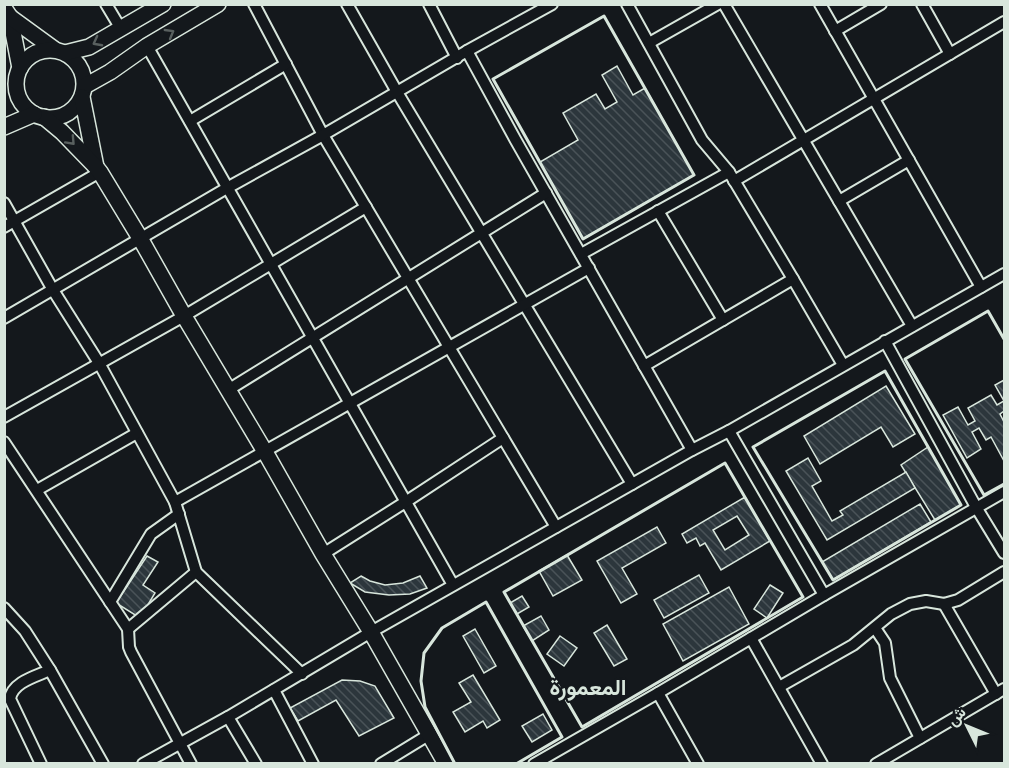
<svg xmlns="http://www.w3.org/2000/svg" width="1009" height="768" viewBox="0 0 1009 768" font-family="'Source Serif 4',Vazirmatn,serif">
	<style>
		.building { fill: url(#building-back-hatch); stroke: #d8e6dc; stroke-width: 1.5; fill-rule: evenodd }
		.lines { fill: none; stroke-linecap: round; stroke-linejoin: round }
		.street-casing { stroke: #d8e6dc; stroke-width: 14 }
		.secondary-casing { stroke: #d8e6dc; stroke-width: 18 }
		.street { stroke: #14181c; stroke-width: 10 }
		.secondary { stroke: #14181c; stroke-width: 15 }
		.wall { stroke: #d8e6dc; stroke-width: 3 }
		.oneway { stroke: #59605f }
		.labels { text-anchor: middle; dominant-baseline: central; stroke-width: 4.5; stroke-linejoin: round; paint-order: stroke }
		.district-label { font-size: 22px; font-weight: bold; fill: #d8e6dc; stroke: #14181c }
	</style>
	<defs>
		<pattern id="building-back-hatch" width="6" height="6" patternUnits="userSpaceOnUse" patternTransform="scale(1.5)"><rect width="6" height="6" fill="#2c363c"/><path d="M-1 5l2 2M0 0l6 6M5-1l2 2" fill="none" stroke="#4a5358"/></pattern>
	</defs>
	<rect width="100%" height="100%" fill="#14181c"/>
	<g class="building">
		<path d="M617 66 633 95 645 88 694 175 583 239 540 162 578 140 563 113 596 94 605 109 617 102 602 75Z"/>
		<path d="M1004 380V411L1000 414 1004 422V461L991 437 986 440 979 428 972 432 981 449 967 458 943 415 958 407 968 425 975 421 968 408 991 395 997 405 1004 401 995 385Z"/>
		<path d="M886 386 915 434 893 447 881 427 820 464 804 436Z"/>
		<path d="M928 447 961 505 935 520 901 465Z"/>
		<path d="M808 458 821 481 812 486 832 521 843 515 840 511 906 472 915 488 827 540 786 471Z"/>
		<path d="M745 497 770 541 721 570 705 543 700 546 696 538 687 543 682 534ZM737 516 749 535 725 550 713 530Z"/>
		<path d="M920 504 931 522 833 580 822 562Z"/>
		<path d="M657 527 666 543 622 568 637 594 621 603 597 561Z"/>
		<path d="M567 555 582 580 553 596 539 571Z"/>
		<path d="M147 556 158 562 143 585 155 593 140 618 116 603Z"/>
		<path d="M699 575 709 593 664 618 654 600Z"/>
		<path d="M361 576 370 581 385 585 403 583 420 576 427 588 410 594 389 595 365 592 350 583Z"/>
		<path d="M770 585 783 593 767 618 754 609Z"/>
		<path d="M729 587 749 624 683 661 663 624Z"/>
		<path d="M522 596 529 607 517 614 510 603Z"/>
		<path d="M541 616 549 630 532 641 523 626Z"/>
		<path d="M607 625 627 659 614 666 594 633Z"/>
		<path d="M475 629 496 666 484 673 463 636Z"/>
		<path d="M560 636 577 648 564 666 547 654Z"/>
		<path d="M473 675 500 720 487 728 483 721 465 732 453 712 471 702 459 683Z"/>
		<path d="M342 680 360 681 375 686 394 718 359 736 336 700 298 721 290 708Z"/>
		<path d="M543 714 552 730 532 742 522 726Z"/>
	</g>
	<g class="lines">
		<defs>
			<g id="street">
				<path d="M106 4 121 29"/>
				<path d="M254 4 323 135 556 527"/>
				<path d="M347 4 397 92 632 484"/>
				<path d="M429 4 457 58"/>
				<path d="M627 4 702 140 729 172 793 279 843 365"/>
				<path d="M724 4 912 326"/>
				<path d="M820 4 981 287"/>
				<path d="M922 4 950 54"/>
				<path d="M835 31 881 4"/>
				<path d="M649 43 718 4"/>
				<path d="M147 46 453 585"/>
				<path d="M467 51 515 139 692 450"/>
				<path d="M190 121 286 64"/>
				<path d="M734 181 1004 22"/>
				<path d="M839 201 909 160"/>
				<path d="M4 203 53 290 99 363 175 502 196 572 302 674"/>
				<path d="M658 211 723 320"/>
				<path d="M4 227 100 172"/>
				<path d="M581 254 729 172"/>
				<path d="M4 318 227 188 323 135 467 51 552 4"/>
				<path d="M885 341 976 507 1004 553"/>
				<path d="M644 366 793 279"/>
				<path d="M228 390 546 193"/>
				<path d="M4 417 184 316 366 207"/>
				<path d="M729 431 824 595"/>
				<path d="M4 442 128 629 129 647 131 652 191 764"/>
				<path d="M37 490 137 433"/>
				<path d="M175 502 589 268"/>
				<path d="M323 554 407 501 503 438"/>
				<path d="M110 602 151 534 179 514"/>
				<path d="M944 604 996 694"/>
				<path d="M4 608 25 631 50 670 103 764"/>
				<path d="M875 628 885 643 890 678 920 738"/>
				<path d="M128 629 196 572"/>
				<path d="M751 638 822 764"/>
				<path d="M779 687 853 645 891 614 910 604 926 601 944 604 958 600 1004 572"/>
				<path d="M274 690 313 764"/>
				<path d="M658 693 698 764"/>
				<path d="M228 717 256 764"/>
				<path d="M41 764 10 699C12 682 37 676 50 670"/>
				<path d="M143 764 228 717 371 632 692 450 729 431 1004 274"/>
				<path d="M381 764 430 734"/>
				<path d="M534 764 658 693 824 595 1004 492"/>
				<path d="M876 764 1004 689"/>
			</g>
			<g id="secondary">
				<path d="M4 8 10 17 20 68"/>
				<path d="M10 17 54 49"/>
				<circle cx="50" cy="84" r="34"/>
				<path d="M65 53 89 47 163 4"/>
				<path d="M85 86 110 72 147 46 218 4"/>
				<path d="M82 97 96 167"/>
				<path d="M44 117 62 132 96 167 100 172 140 238 184 316 264 450 323 554 371 632 446 764"/>
				<path d="M4 127 34 114"/>
			</g>
		</defs>
		<use href="#street" class="street-casing"/>
		<use href="#secondary" class="secondary-casing"/>
		<use href="#street" class="street"/>
		<use href="#secondary" class="secondary"/>
		<g class="wall">
			<path d="M604 16 694 175 583 239 493 79Z"/>
			<path d="M1004 339 988 311 905 359 984 495 1004 484"/>
			<path d="M885 371 961 505 833 580 753 447Z"/>
			<path d="M725 463 803 597 582 727 504 592Z"/>
			<path d="M455 764 425 707 421 681 424 653 442 628 486 602 562 737 516 764"/>
		</g>
	</g>
	<defs><path id="oneway-chevron" d="M-2-3.5L2.5 0L-2 3.5" fill="none" stroke-width="1.6" stroke-linecap="round" stroke-linejoin="round" transform="scale(1.5)"/></defs>
	<g class="oneway">
		<use href="#oneway-chevron" transform="translate(170 33) rotate(-30)"/>
		<use href="#oneway-chevron" transform="translate(97 42) rotate(152)"/>
		<use href="#oneway-chevron" transform="translate(71 141) rotate(47)"/>
	</g>
	<g class="labels">
		<g class="district-label">
			<text x="588" y="687">المعمورة</text>
		</g>
	</g>
	<rect width="1009" height="768" fill="none" stroke="#d8e6dc" stroke-width="12"/>
	<g transform="translate(967 726) rotate(313)" stroke="#14181c" stroke-width="4.5" paint-order="stroke">
	<path d="M0-4.5L10 22L0 15L-10 22Z" fill="#d8e6dc"/>
	<text y="-9" font-size="16" font-weight="bold" text-anchor="middle" fill="#d8e6dc">ش</text>
	</g>
</svg>
